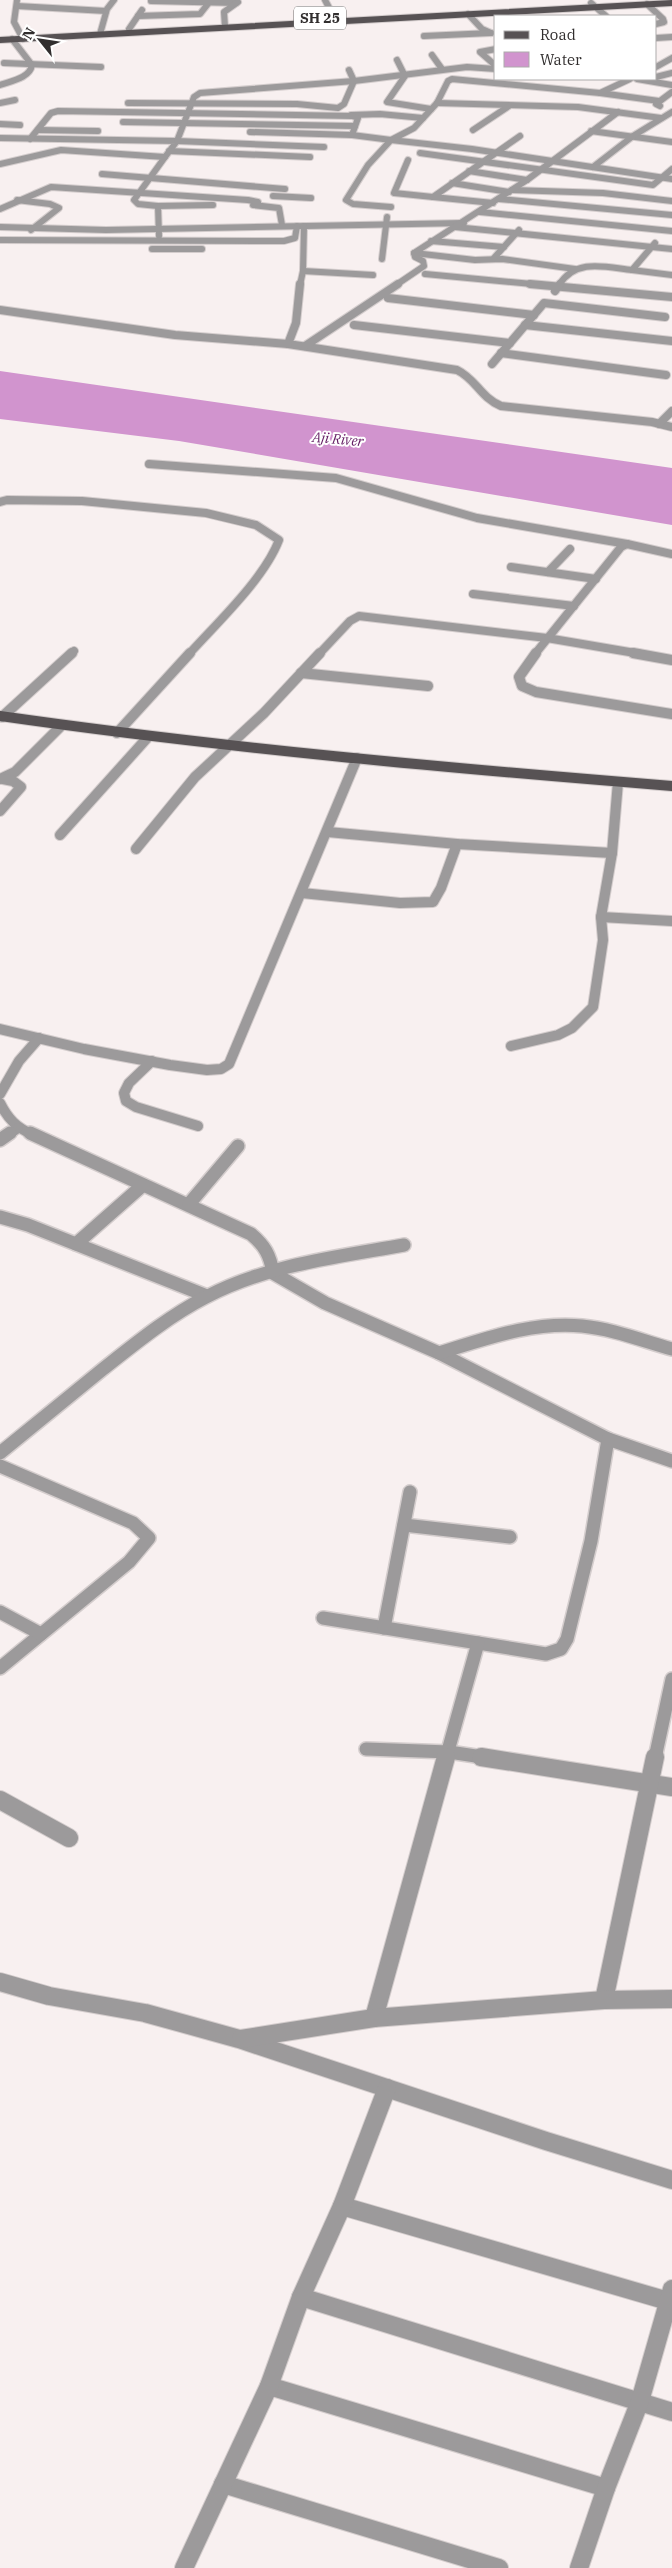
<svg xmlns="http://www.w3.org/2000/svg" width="672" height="2568" viewBox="0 0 672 2568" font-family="'IBM Plex Serif',serif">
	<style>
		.water { fill: #d194ce }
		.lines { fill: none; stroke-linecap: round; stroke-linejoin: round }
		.minor-far4-casing { stroke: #d4cdcd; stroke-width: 8 }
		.minor-far3-casing { stroke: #d4cdcd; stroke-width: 10 }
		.minor-far2-casing { stroke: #d4cdcd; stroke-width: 12 }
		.minor-far1-casing { stroke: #d4cdcd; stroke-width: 16 }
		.minor-casing { stroke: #d4cdcd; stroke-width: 20 }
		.major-far1-casing { stroke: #d4cdcd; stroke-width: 8 }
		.major-casing { stroke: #d4cdcd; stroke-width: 12 }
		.minor-far4 { stroke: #9c9a9b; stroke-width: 6 }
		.minor-far3 { stroke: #9c9a9b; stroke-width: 8 }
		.minor-far2 { stroke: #9c9a9b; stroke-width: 10 }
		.minor-far1 { stroke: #9c9a9b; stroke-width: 13 }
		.minor { stroke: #9c9a9b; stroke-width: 18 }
		.major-far1 { stroke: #575254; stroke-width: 6 }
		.major { stroke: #575254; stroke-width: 10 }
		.labels { text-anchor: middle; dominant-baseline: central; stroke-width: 4; stroke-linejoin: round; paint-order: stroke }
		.shield { fill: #fff; stroke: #6f6d6d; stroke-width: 1 }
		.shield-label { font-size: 14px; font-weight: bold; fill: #312e2e }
		.far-water-label { font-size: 14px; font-style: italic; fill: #621b62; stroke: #fff }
	</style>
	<rect width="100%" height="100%" fill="#f8f0f0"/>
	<path class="water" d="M0 371 672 468V525L179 441 0 419Z"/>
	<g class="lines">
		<defs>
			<g id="minor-far4">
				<path d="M17 0 14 22 23 39"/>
				<path d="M325 0 334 17"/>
				<path d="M151 1 236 3"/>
				<path d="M591 3 606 16"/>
				<path d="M647 4 663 19 664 22 656 24"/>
				<path d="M17 6 106 11"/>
				<path d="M468 14 482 29 491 33"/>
				<path d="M138 16 200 14 211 0"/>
				<path d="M225 27 224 12 238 2"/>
				<path d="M129 29 142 10"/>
				<path d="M100 34 107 9 114 0"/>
				<path d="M424 36 491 33"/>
				<path d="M656 38 672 37"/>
				<path d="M496 49 480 52 496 66"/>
				<path d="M432 55 442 69"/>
				<path d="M397 60 405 76 387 102 431 109"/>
				<path d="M4 63 101 67"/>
				<path d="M656 67 672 58"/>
				<path d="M656 77 672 73"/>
				<path d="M637 79 672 85"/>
				<path d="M0 85C11 81 30 78 32 65L12 39"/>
				<path d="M600 93 659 101"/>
				<path d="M0 103 15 100"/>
				<path d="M128 103 297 104 338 108 344 104 354 81 349 70"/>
				<path d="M437 103 578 107 661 118"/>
				<path d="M660 106 656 104 672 92"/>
				<path d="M351 115 380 114 423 118"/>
				<path d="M123 122 355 126"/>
				<path d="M0 124 20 125"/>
				<path d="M38 130 98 131"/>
				<path d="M473 130 509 106"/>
				<path d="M591 131 672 142"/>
				<path d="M250 132 352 135 391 140 414 128 437 103 448 81 452 79 600 93 630 79"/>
				<path d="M0 138 177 141 165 157"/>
				<path d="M30 139 51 113 58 111 352 116 358 118 352 135"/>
				<path d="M324 147 177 141 194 97 200 93 354 81 467 67 496 69"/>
				<path d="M169 151 310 157"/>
				<path d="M420 153 653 185 672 169"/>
				<path d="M408 160 394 193 433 197"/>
				<path d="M0 164 61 150 165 157 134 200 138 204 158 206 159 236"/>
				<path d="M593 167 633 136 672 112"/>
				<path d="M469 171 527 180"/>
				<path d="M102 174 285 189"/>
				<path d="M452 183 509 192"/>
				<path d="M512 190 603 193 672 201"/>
				<path d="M273 196 311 198"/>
				<path d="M499 199 672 215"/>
				<path d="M17 200 50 204 59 208 31 230"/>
				<path d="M493 203 433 197 520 136"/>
				<path d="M253 205 279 208 282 225"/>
				<path d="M158 206 213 205"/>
				<path d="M391 207 353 204 346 200 368 165 391 140 472 149 672 179"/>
				<path d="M0 209 51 187 248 200 258 202V205"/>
				<path d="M480 212 672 231"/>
				<path d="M0 227 106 230 464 223"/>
				<path d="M455 227 672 249"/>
				<path d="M0 240 284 241 295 238 297 226"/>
				<path d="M431 241 504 247"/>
				<path d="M655 243 632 270 672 275"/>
				<path d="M152 249H202"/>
				<path d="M414 253 475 260 502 259 575 269"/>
				<path d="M494 258 519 230"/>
				<path d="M382 259 387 217"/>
				<path d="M303 271 373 275"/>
				<path d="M425 274 543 285"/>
				<path d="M300 285 303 271 304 226"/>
				<path d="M396 285 424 266 423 261 415 257 414 253 527 180 618 112"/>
				<path d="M559 285C576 258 605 267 632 270"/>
			</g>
			<g id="minor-far3">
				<path d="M300 284 296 323 288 344 457 370C476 379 480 397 501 406L652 422 672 427"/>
				<path d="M530 284 672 297"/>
				<path d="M555 291 560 284"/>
				<path d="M388 298 534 315"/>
				<path d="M0 310 175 335 288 344"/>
				<path d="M354 325 510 343"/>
				<path d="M525 325 672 341"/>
				<path d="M305 346 398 284"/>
				<path d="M501 353 666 375"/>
				<path d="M492 364 544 303 665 317"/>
				<path d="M659 424 672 411"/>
				<path d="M149 464 336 478 477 518 627 544"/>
				<path d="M0 502 7 500 82 501 206 513 256 525 279 540C264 579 217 623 189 654"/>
				<path d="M511 567 596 579"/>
				<path d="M548 572 570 549"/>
				<path d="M473 594 574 606"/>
				<path d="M70 654 74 651"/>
				<path d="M319 654 350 621 359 616 547 638 641 654"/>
				<path d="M535 654 621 547 627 544 672 554"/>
			</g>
			<g id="minor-far2">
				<path d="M536 653 519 677 522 686 536 692 672 714"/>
				<path d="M633 653 672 660"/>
				<path d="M301 673 428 686"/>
				<path d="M2 717 72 653"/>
				<path d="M117 733 190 653"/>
				<path d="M0 779 15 772 61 726"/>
				<path d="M0 811 21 787 13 781 3 779"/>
				<path d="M328 832 457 844 612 853"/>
				<path d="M60 835 148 737"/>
				<path d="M136 849 195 777 264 713 320 653"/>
				<path d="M302 893 400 903 433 902 441 888 457 844"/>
				<path d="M601 917 672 921"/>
				<path d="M0 1029 84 1049 170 1065 207 1070 221 1069 229 1064 357 758"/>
				<path d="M511 1046 558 1035 572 1028 593 1007 603 940 601 917 612 853 618 782"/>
				<path d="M152 1061 129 1083 124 1093 126 1101 136 1107 198 1126"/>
				<path d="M0 1094 19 1061 39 1038"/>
				<path d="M0 1103C8 1119 16 1127 33 1135"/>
				<path d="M8 1135 18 1128"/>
			</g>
			<g id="minor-far1">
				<path d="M30 1133 251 1234C265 1246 270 1255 273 1273L325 1303 439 1353 608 1439 672 1461"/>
				<path d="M0 1140 10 1133"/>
				<path d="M189 1204 238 1146"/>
				<path d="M0 1217 28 1225 207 1296"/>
				<path d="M76 1244 143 1185"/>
				<path d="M439 1353C485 1339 533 1321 582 1326 613 1329 643 1341 672 1349"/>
				<path d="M0 1453C34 1425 69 1397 103 1369 136 1343 169 1316 206 1297 267 1265 337 1257 404 1245"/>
				<path d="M0 1466 133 1523 149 1538 129 1562 0 1668"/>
				<path d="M404 1525 510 1537"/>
				<path d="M0 1612 41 1634"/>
				<path d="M323 1618 546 1654 561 1649 567 1639 591 1541 608 1439"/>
				<path d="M384 1628 410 1492"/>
				<path d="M366 1749 449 1752 489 1758"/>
				<path d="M446 1758 478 1643"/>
				<path d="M655 1758 672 1679"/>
			</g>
			<g id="minor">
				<path d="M481 1757 672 1787"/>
				<path d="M0 1800 69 1838"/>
				<path d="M0 1982 49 1996 145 2013 239 2039 546 2141 672 2180"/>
				<path d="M604 2000 655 1757"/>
				<path d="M374 2018 446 1757"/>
				<path d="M241 2039 374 2018 604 2000 672 1999"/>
				<path d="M342 2206 668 2301"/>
				<path d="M301 2297 672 2412"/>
				<path d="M269 2386 606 2488"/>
				<path d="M223 2484 499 2568"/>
				<path d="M184 2568 269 2386 301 2297 342 2206 387 2088"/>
				<path d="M579 2568 606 2488 640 2401 672 2289"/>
			</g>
			<path id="major-far1" d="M0 40 672 3"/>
			<path id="major" d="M0 716C223 748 447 768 672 786"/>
		</defs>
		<use href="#minor-far4" class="minor-far4-casing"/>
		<use href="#minor-far3" class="minor-far3-casing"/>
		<use href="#minor-far2" class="minor-far2-casing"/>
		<use href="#minor-far1" class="minor-far1-casing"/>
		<use href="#minor" class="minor-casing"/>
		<use href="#major-far1" class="major-far1-casing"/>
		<use href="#major" class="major-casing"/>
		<use href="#minor-far4" class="minor-far4"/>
		<use href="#minor-far3" class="minor-far3"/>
		<use href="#minor-far2" class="minor-far2"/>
		<use href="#minor-far1" class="minor-far1"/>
		<use href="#minor" class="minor"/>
		<use href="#major-far1" class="major-far1"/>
		<use href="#major" class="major"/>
	</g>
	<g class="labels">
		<rect class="shield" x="294" y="6.5" width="52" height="23" rx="4"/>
		<g class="shield-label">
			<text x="320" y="18">SH 25</text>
		</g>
		<g class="far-water-label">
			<text transform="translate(338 439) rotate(5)">Aji River</text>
		</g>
	</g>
	<rect x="494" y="15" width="162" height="65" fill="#ffffff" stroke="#adabab"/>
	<rect x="504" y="31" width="25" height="8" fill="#575254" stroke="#adabab"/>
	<text x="540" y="40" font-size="15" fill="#312e2e">Road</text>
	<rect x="504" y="52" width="25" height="15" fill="#d194ce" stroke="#adabab"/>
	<text x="540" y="65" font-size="15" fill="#312e2e">Water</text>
	<g transform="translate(40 40) rotate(300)" stroke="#ffffff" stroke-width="4" paint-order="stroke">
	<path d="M0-4L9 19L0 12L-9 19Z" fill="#312e2e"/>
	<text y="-8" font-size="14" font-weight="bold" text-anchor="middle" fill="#312e2e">N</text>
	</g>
</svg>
